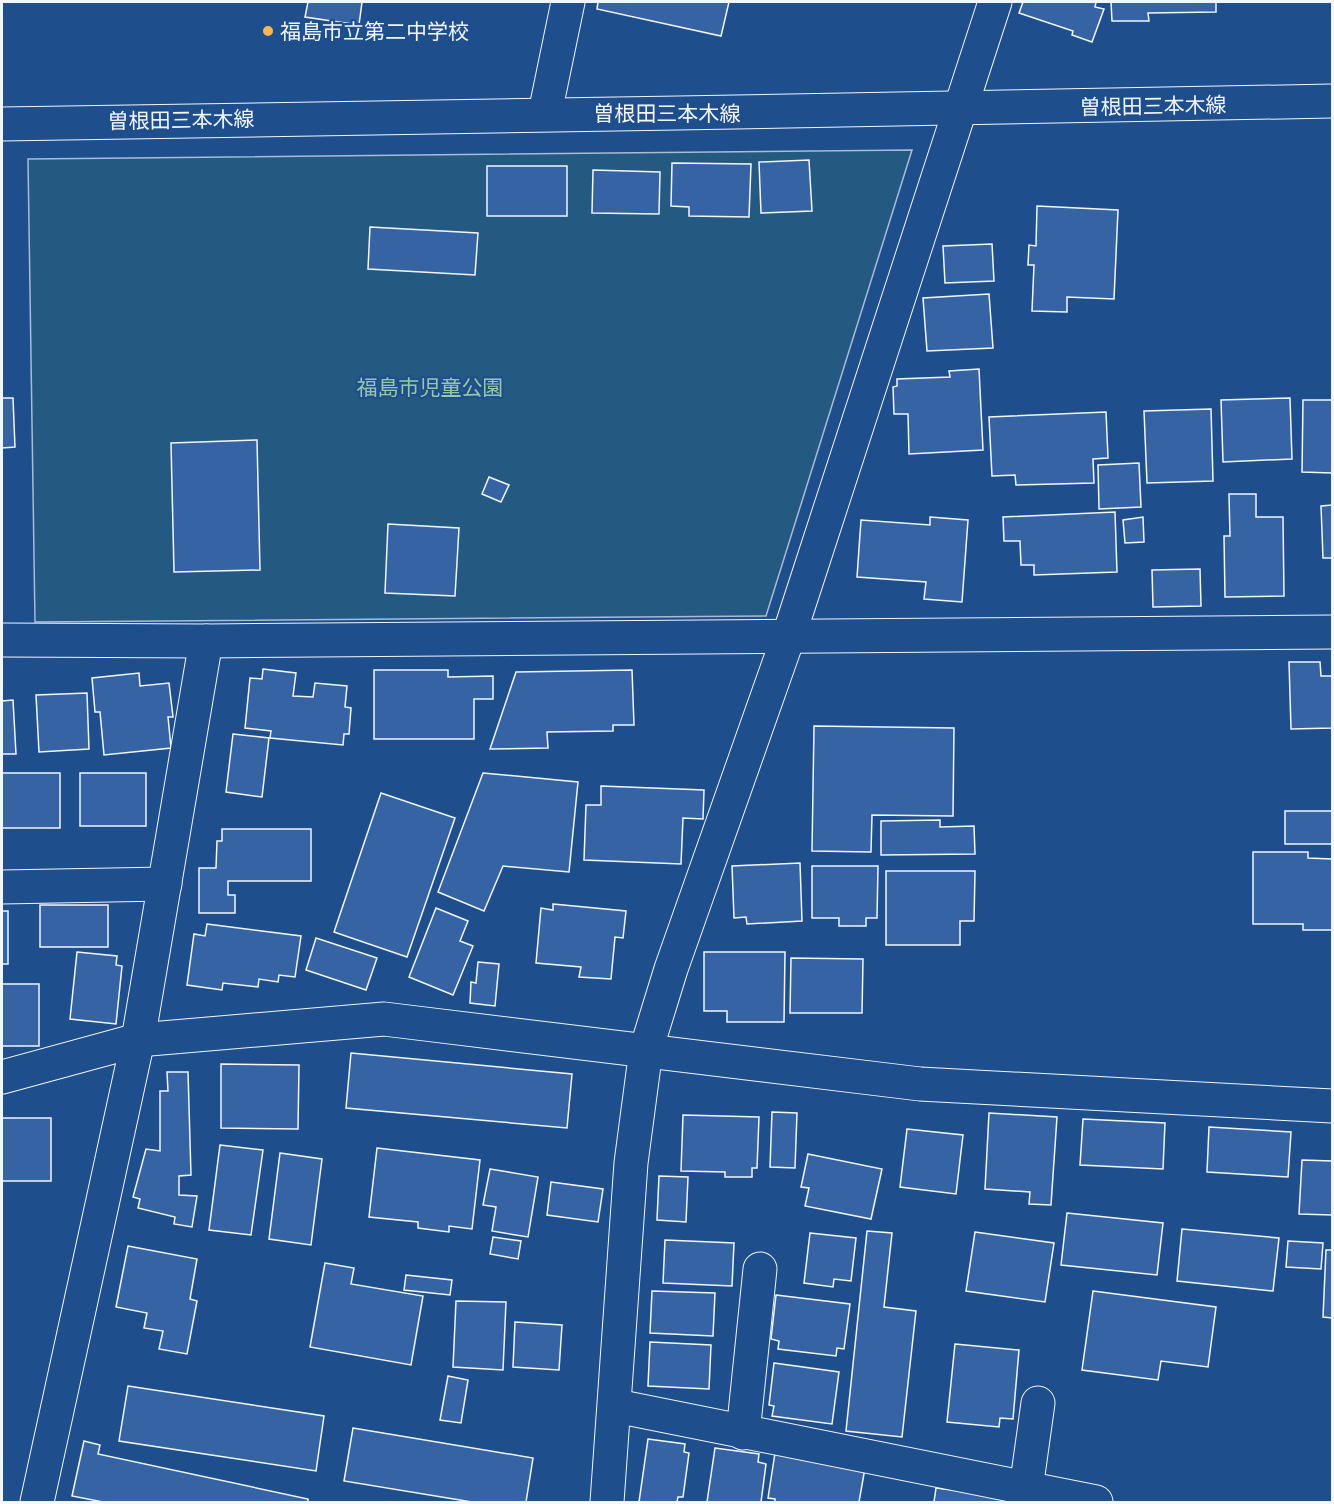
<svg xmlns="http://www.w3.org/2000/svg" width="1334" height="1504" viewBox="0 0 1334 1504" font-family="Arial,'Noto Sans JP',sans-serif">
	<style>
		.green { fill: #245a82; stroke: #a8bbd7; stroke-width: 1.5 }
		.building { fill: #3563a3; stroke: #f2f6ff; stroke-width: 1.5 }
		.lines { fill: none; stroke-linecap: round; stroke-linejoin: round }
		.minor-casing { stroke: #f2f6ff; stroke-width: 35 }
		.minor { stroke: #1f4e8c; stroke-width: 33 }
		.poi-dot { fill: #ffb74d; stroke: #1f4e8c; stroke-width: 2 }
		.labels { text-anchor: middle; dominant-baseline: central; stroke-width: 4.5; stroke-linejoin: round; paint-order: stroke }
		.poi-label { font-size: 21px; fill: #f2f6ff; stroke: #1f4e8c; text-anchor: start }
		.street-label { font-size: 21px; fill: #f2f6ff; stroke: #1f4e8c }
		.park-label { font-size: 21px; fill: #97c8a6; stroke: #1f4e8c }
	</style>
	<rect width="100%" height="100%" fill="#1f4e8c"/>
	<path class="green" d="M912 150 766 616 35 622 28 159Z"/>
	<g class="building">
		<path d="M308 2H362L359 25 305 17Z"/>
		<path d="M598 2H729L721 36 597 9Z"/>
		<path d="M1023 2H1096L1095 7 1104 9 1092 42 1072 35 1073 31 1019 13Z"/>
		<path d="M1111 2H1216V12L1148 13 1149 21H1112Z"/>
		<path d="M809 160 812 211 761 213 759 162Z"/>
		<path d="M672 163 751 164 749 217 689 216V207L671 206Z"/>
		<rect x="487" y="166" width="80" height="50"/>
		<path d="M593 170 660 172 659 214 592 213Z"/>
		<path d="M1037 206 1118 210 1114 299 1067 297V312L1032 311 1034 265H1028L1029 245 1036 246Z"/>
		<path d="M370 227 478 233 475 275 368 269Z"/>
		<path d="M992 244 994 281 945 283 943 246Z"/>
		<path d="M989 294 993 348 927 351 923 298Z"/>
		<path d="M979 369 983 450 909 454 908 414H894L893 387 897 386V379L950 377 949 371Z"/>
		<path d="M2 398H13L15 447 2 448Z"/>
		<path d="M1290 398 1292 459 1223 462 1221 400Z"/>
		<path d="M1303 400H1332V473L1302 472Z"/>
		<path d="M1211 409 1213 481 1147 483 1144 411Z"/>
		<path d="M1106 412 1108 458 1093 459 1094 483 1016 485 1015 475 992 476 989 417Z"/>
		<path d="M257 440 260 570 174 572 171 443Z"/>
		<path d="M1139 463 1141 507 1099 509 1098 465Z"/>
		<path d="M489 477 509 485 501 502 482 494Z"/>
		<path d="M1229 494H1256V517H1283L1284 596 1225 597 1224 536H1230Z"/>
		<path d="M1332 505V558H1323L1321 506Z"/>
		<path d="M1115 512 1117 572 1034 575V565H1021L1020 541H1004L1003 517Z"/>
		<path d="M930 517 968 520 962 602 924 599 926 582 857 577 861 520 930 525Z"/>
		<path d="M1143 517 1144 542 1125 543 1123 520Z"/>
		<path d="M388 524 459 528 455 596 385 593Z"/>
		<path d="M1200 569 1201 606 1153 607 1152 570Z"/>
		<path d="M1289 662H1320L1321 676H1332V728L1291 729Z"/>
		<path d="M263 669 296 673 293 696 313 697 315 683 347 686 345 707 351 708 349 734H344L343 745 270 738 271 731 245 728 250 678 262 679Z"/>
		<path d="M374 670H448V677L493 676V699H474V739H374Z"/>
		<path d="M632 670 634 725H613V731L547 732 548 748 490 749 516 672Z"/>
		<path d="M139 673 140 686 169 683 173 717H168L171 748 104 755 100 712H95L92 678Z"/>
		<path d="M87 693 89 749 39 752 36 695Z"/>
		<path d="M13 700 16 754H2V701Z"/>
		<path d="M814 726 954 728 953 816 872 815 871 852 812 851Z"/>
		<path d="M233 734 269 738 262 797 226 792Z"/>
		<rect x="2" y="773" width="58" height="55"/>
		<rect x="80" y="773" width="66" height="53"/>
		<path d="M483 773 578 782 569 872 503 866 484 911 438 892Z"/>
		<path d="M601 786 704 790 703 819 683 818 681 864 584 860 586 805H601Z"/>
		<path d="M381 793 455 818 407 957 334 932Z"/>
		<rect x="1285" y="811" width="47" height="33"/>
		<path d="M940 820V827L974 826 975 854 881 855V821Z"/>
		<path d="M222 829H311V881H228V895H235V913H199V868H216L217 841H222Z"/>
		<path d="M1253 852H1308V858L1332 859V930H1303V924H1253Z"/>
		<path d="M800 863 802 921 747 924 746 917 734 918 732 866Z"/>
		<path d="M812 866H878L877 918H866V926H839V918H812Z"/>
		<path d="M886 871H975L974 921H960V945H886Z"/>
		<path d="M553 904 626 911 623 938 615 937 611 979 579 977 581 967 536 963 541 908 553 910Z"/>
		<rect x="40" y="905" width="68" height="42"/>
		<path d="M436 908 468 921 460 941 473 946 453 995 409 977Z"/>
		<rect x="2" y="911" width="6" height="53"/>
		<path d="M207 924 301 936 295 977 279 975 278 982 259 979 258 987 223 983 222 990 187 985 194 934 205 936Z"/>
		<path d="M316 938 377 958 366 990 306 970Z"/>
		<path d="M77 952 117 956 116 965 122 966 116 1024 70 1019Z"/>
		<path d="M704 952H785L784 1022H727V1011H704Z"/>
		<path d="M791 958 863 959 862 1013H790Z"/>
		<path d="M478 962 499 964 495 1006 470 1003 471 982 476 983Z"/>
		<rect x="2" y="984" width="37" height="62"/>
		<path d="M351 1053 572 1074 567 1128 346 1108Z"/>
		<path d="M221 1064 299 1065 298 1129 221 1128Z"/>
		<path d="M167 1072H188L191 1175 179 1176V1195L197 1196 192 1227 174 1224 175 1217 138 1208 140 1199 133 1197 146 1149 160 1151V1091H168Z"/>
		<path d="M772 1112 797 1113 795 1168 770 1167Z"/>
		<path d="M989 1113 1057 1117 1051 1205 1029 1204 1030 1192 985 1189Z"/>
		<path d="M683 1115 759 1117 757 1168H752V1177H725V1172L681 1171Z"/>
		<rect x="2" y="1118" width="49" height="63"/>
		<path d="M1083 1119 1165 1123 1163 1169 1080 1165Z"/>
		<path d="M1209 1127 1291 1132 1288 1177 1207 1172Z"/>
		<path d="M907 1129 963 1135 956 1194 900 1187Z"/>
		<path d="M220 1145 263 1150 251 1235 209 1230Z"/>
		<path d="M377 1148 480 1160 472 1229 449 1226V1232L418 1228V1222L369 1217Z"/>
		<path d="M280 1153 322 1159 311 1245 269 1239Z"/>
		<path d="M808 1154 882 1169 871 1219 805 1206 809 1188 801 1187Z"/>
		<path d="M1302 1160 1332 1161V1215L1299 1214Z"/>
		<path d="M490 1169 538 1177 528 1237 492 1231 496 1207 483 1205Z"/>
		<path d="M659 1176 688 1177 686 1222 657 1220Z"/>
		<path d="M551 1182 603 1189 598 1222 547 1215Z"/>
		<path d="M1067 1213 1163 1223 1157 1275 1061 1265Z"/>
		<path d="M1182 1229 1279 1238 1273 1291 1177 1281Z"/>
		<path d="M867 1231 892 1233 884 1307 916 1311 902 1437 846 1431Z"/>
		<path d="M975 1232 1054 1243 1045 1302 966 1291Z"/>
		<path d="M810 1233 856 1238 851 1281 834 1279 833 1287 804 1283Z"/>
		<path d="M493 1237 521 1241 518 1259 490 1254Z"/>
		<path d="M665 1240 734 1243 732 1286 663 1283Z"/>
		<path d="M1288 1241 1323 1243 1321 1269 1286 1267Z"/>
		<path d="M128 1246 197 1259 190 1299 197 1301 187 1354 159 1349 163 1331 144 1328 147 1313 116 1307Z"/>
		<path d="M1326 1250H1332V1318L1323 1317Z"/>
		<path d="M325 1263 354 1268 351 1284 423 1296 411 1365 310 1347Z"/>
		<path d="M406 1275 452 1280 450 1295 404 1290Z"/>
		<path d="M652 1291 715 1293 713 1336 650 1333Z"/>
		<path d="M1093 1291 1216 1307 1208 1367 1161 1361 1158 1380 1082 1370Z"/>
		<path d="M776 1295 850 1304 844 1349 837 1348 836 1356 778 1349 779 1341 771 1339Z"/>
		<path d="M456 1301 506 1302 503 1370 453 1367Z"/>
		<path d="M515 1322 562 1325 559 1370 513 1367Z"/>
		<path d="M650 1342 711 1345 709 1389 648 1386Z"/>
		<path d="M955 1344 1019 1350 1013 1419 1000 1418 999 1427 947 1422Z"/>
		<path d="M774 1363 839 1372 832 1424 772 1416 774 1406 769 1405Z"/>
		<path d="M448 1376 468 1380 461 1423 440 1420Z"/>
		<path d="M128 1386 324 1416 316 1471 119 1441Z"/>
		<path d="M353 1428 533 1458 526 1502H472L344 1481Z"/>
		<path d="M648 1439 685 1444 684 1452 689 1453 683 1497H678L677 1502H639Z"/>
		<path d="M84 1441 100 1445 98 1454 308 1499V1502H103L72 1496Z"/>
		<path d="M715 1448 759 1454 758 1462 766 1464 761 1502H707Z"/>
		<path d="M775 1453 865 1468 859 1502H775V1499L768 1498Z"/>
		<path d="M936 1488 1008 1497 1007 1502H934Z"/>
	</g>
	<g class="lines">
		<defs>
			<g id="minor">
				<path d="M545 113 568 2"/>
				<path d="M2 124C445 115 889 112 1332 101"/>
				<path d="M2 640 206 641 1332 632"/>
				<path d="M2 887 165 884"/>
				<path d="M2 1077 138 1040 384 1019 920 1084 1332 1106"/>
				<path d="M616 1406 1096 1502"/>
				<path d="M743 1433 760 1269"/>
				<path d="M1026 1489 1038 1403"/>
				<path d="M37 1502 138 1040 206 641"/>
				<path d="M607 1502 631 1163 646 1050 671 969 789 635 995 2"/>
			</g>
		</defs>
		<use href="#minor" class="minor-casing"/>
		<use href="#minor" class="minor"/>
	</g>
	<circle class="poi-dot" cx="268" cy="31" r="6"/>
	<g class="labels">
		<g class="poi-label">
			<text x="280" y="31">福島市立第二中学校</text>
		</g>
		<g class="street-label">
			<text transform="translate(1153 106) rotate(-1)">曽根田三本木線</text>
			<text x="667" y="113">曽根田三本木線</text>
			<text transform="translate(181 120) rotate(-1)">曽根田三本木線</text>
		</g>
		<g class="park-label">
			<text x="430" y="387">福島市児童公園</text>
		</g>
	</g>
	<rect width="1334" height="1504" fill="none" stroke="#f2f6ff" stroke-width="6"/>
</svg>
